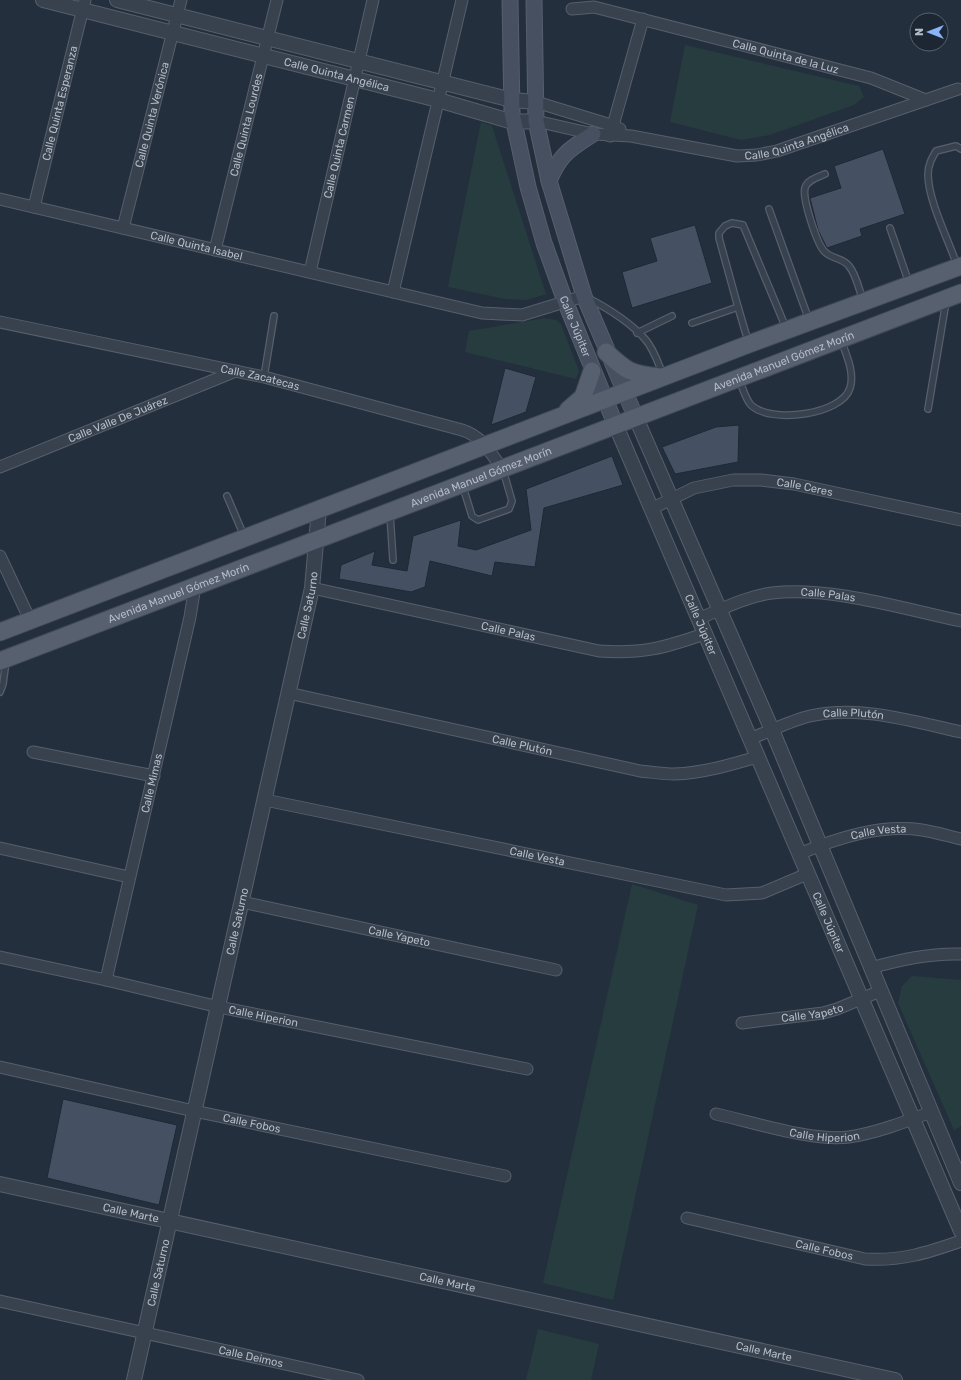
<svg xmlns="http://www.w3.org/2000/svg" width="961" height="1380" viewBox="0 0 961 1380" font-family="Rubik,sans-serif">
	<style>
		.green { fill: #263c3f }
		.building { fill: #455162; stroke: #1f2835 }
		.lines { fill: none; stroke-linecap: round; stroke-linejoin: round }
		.service-casing { stroke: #565f6c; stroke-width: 8 }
		.minor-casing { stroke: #565f6c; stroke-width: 13 }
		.tertiary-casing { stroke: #565f6c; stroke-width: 16 }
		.secondary-casing { stroke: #565f6c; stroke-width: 17 }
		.primary-casing { stroke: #414a57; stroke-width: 19 }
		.service { stroke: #38414e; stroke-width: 5.5 }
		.minor { stroke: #38414e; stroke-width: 11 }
		.tertiary { stroke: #38414e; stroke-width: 14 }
		.secondary { stroke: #465061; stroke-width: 15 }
		.primary { stroke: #56606e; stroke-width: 17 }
		.labels { text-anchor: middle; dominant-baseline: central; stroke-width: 4; stroke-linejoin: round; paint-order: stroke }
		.street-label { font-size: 11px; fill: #b4bcc9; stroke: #1d2633 }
	</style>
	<rect width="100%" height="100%" fill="#242f3e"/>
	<g class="green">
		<path d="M685 45 859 86 864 97 854 105 770 135 741 140 670 122Z"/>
		<path d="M481 122 492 126 546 294 527 300 505 299 448 287Z"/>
		<path d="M545 318 556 320 561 324 579 371 576 379 465 352 469 331Z"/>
		<path d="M632 884 698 905 613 1300 543 1283Z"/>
		<path d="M912 976 961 980V1126L954 1130 898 1003 902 986Z"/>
		<path d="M538 1329 599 1344 591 1380H526Z"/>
	</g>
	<g class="building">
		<path d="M883 149 905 214 860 229 862 236 827 248 818 230 810 198 841 188 834 166Z"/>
		<path d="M695 225 712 283 632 308 622 272 657 261 650 238Z"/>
		<path d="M505 368 536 377 526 412 491 425Z"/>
		<path d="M739 425 738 462 675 474 662 447 716 427Z"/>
		<path d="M612 456 623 485 544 508 535 567 495 562 492 576 430 561 425 587 411 592 339 579 341 565 375 551 372 565 407 571 413 536 461 520 458 546 476 550 531 530 526 489Z"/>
		<path d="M63 1099 177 1125 159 1205 47 1178Z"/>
	</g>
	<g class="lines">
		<defs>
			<g id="service">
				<path d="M825 174C818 177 807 180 805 188 802 198 817 245 825 252 832 259 843 258 849 266 856 274 859 290 863 300"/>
				<path d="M769 209 809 320"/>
				<path d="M890 228 909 283"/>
				<path d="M957 265C948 239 928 200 928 174 928 165 932 158 936 151L956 146 961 149"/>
				<path d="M588 298C609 309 629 321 645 339 654 349 658 363 663 375"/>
				<path d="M738 307 748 341"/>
				<path d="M692 323 738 307 719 238V233L725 226 732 223 743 225 786 328"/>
				<path d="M637 333 672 316"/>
				<path d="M264 377 274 316"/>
				<path d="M739 380C743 388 746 400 751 405 770 424 842 415 850 388 855 373 846 354 841 340"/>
				<path d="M928 409 946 302"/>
				<path d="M463 487 472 516 478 520 509 509 512 501 503 470"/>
				<path d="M227 496 244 536"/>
				<path d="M390 514 393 560"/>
				<path d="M0 692 3 684 6 661"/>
			</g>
			<g id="minor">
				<path id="s1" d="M572 9 594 7 871 78 926 100"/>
				<path d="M536 102 614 126 620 129"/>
				<path id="s2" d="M536 121 593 134 631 136 737 156 757 155 777 151 958 89"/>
				<path d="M610 136 643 19"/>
				<path id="s3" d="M0 199 482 313 522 315 584 296"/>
				<path id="s4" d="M34 207 85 0"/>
				<path id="s5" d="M123 228 181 0"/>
				<path id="s6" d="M215 250 277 0"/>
				<path id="s7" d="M310 272 373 0"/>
				<path d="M393 292 462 0"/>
				<path id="s8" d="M0 322 264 377 462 430C482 436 491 453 502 469"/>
				<path id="s9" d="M0 467 236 371"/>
				<path id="s10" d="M651 509 694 488 733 480H761L794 484 961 520"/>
				<path d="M0 556 30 620"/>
				<path id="s11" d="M312 588 599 651C642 654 664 648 704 634"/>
				<path id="s12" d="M698 619C722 609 747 596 772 593 830 586 904 609 961 621"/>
				<path id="s13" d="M288 693 640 771C651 772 663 774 674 774 703 773 730 765 757 757"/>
				<path id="s14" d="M749 739C769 732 789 721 810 716 861 705 911 721 961 732"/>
				<path d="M33 752 154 776"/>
				<path id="s15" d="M265 800 726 895 762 893 807 874"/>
				<path d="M0 848 129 877"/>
				<path id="s16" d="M799 854C837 838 880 824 922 830 935 832 948 836 961 839"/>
				<path id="s17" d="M242 902 556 970"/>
				<path id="s18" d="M0 957 106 980 219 1007 527 1069"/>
				<path d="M870 968C900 960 929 953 961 954"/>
				<path id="s19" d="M106 980 190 617 195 586"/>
				<path id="s20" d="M742 1023 823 1013 837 1009 880 991"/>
				<path id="s21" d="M0 1067 194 1111 505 1176"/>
				<path id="s22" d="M716 1114C753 1122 813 1142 849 1137 876 1133 905 1122 931 1112"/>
				<path id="s23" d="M687 1218 865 1259C902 1261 927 1253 961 1241"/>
				<path id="s24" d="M0 1301 358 1380"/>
			</g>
			<g id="tertiary">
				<path id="s25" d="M43 0 438 100 513 122 536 121"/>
				<path d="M117 0 512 100 536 102"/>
				<path d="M636 418 772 730 961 1183"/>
				<path id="s26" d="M616 426 961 1231"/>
				<path id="s27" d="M0 1184 895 1380"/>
				<path id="s28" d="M134 1380 312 588 319 509"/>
			</g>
			<g id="secondary">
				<path id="s29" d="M510 0 512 113 528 187 544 243 565 301 616 426"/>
				<path d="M534 0 536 121 549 181 584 296 636 418"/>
				<path d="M549 181C560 154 570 149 593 134"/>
			</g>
			<g id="primary">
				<path d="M606 352C627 372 631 374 660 377"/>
				<path d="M568 410 583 397 592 371"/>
				<path d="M0 632 749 344 961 266"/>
				<path id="s30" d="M0 661 961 293"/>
			</g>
		</defs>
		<use href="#service" class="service-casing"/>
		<use href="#minor" class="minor-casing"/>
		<use href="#tertiary" class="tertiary-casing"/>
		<use href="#secondary" class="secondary-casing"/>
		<use href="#primary" class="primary-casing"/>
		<use href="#service" class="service"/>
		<use href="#minor" class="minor"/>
		<use href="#tertiary" class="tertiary"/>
		<use href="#secondary" class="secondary"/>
		<use href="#primary" class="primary"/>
	</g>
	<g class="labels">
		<g class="street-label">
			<text stroke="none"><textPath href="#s1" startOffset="220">Calle Quinta de la Luz</textPath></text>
			<text stroke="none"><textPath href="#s25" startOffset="303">Calle Quinta Angélica</textPath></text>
			<text stroke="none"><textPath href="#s4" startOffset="107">Calle Quinta Esperanza</textPath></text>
			<text stroke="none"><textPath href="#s5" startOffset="117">Calle Quinta Verónica</textPath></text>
			<text stroke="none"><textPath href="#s6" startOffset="129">Calle Quinta Lourdes</textPath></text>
			<text stroke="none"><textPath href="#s2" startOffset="266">Calle Quinta Angélica</textPath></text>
			<text stroke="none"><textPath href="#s7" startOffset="128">Calle Quinta Carmen</textPath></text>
			<text stroke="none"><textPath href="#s3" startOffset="202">Calle Quinta Isabel</textPath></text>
			<text stroke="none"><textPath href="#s29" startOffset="336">Calle Júpiter</textPath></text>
			<text stroke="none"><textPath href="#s30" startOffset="839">Avenida Manuel Gómez Morín</textPath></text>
			<text stroke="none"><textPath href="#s8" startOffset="266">Calle Zacatecas</textPath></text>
			<text stroke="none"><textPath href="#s9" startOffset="127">Calle Valle De Juárez</textPath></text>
			<text stroke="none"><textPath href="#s30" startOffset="515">Avenida Manuel Gómez Morín</textPath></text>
			<text stroke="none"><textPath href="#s10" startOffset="160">Calle Ceres</textPath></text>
			<text stroke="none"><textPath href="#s30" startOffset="191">Avenida Manuel Gómez Morín</textPath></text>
			<text stroke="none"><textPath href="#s12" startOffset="135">Calle Palas</textPath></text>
			<text stroke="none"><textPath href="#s28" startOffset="794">Calle Saturno</textPath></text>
			<text stroke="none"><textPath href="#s26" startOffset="216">Calle Júpiter</textPath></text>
			<text stroke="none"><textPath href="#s11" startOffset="201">Calle Palas</textPath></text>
			<text stroke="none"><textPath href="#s14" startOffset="109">Calle Plutón</textPath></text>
			<text stroke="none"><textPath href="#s13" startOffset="240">Calle Plutón</textPath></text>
			<text stroke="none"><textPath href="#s19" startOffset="202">Calle Mimas</textPath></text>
			<text stroke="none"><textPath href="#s16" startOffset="83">Calle Vesta</textPath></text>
			<text stroke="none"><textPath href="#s15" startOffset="278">Calle Vesta</textPath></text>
			<text stroke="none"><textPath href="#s28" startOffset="470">Calle Saturno</textPath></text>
			<text stroke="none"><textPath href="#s26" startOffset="540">Calle Júpiter</textPath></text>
			<text stroke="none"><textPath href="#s17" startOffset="161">Calle Yapeto</textPath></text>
			<text stroke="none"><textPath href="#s20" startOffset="71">Calle Yapeto</textPath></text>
			<text stroke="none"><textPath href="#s18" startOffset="270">Calle Hiperion</textPath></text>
			<text stroke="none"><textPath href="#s21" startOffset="258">Calle Fobos</textPath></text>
			<text stroke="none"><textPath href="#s22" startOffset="111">Calle Hiperion</textPath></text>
			<text stroke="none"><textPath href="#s27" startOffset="134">Calle Marte</textPath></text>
			<text stroke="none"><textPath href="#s23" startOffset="141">Calle Fobos</textPath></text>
			<text stroke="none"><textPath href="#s28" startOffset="110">Calle Saturno</textPath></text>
			<text stroke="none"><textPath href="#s27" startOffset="458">Calle Marte</textPath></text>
			<text stroke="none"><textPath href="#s27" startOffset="782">Calle Marte</textPath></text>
			<text stroke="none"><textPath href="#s24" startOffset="257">Calle Deimos</textPath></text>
		</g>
	</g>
	<g transform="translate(929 32) rotate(270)"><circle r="19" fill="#1d2633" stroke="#59626f"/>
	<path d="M0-3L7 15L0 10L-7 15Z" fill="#8ab4f8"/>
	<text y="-6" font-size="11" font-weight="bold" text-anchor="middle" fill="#b4bcc9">N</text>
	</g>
</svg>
